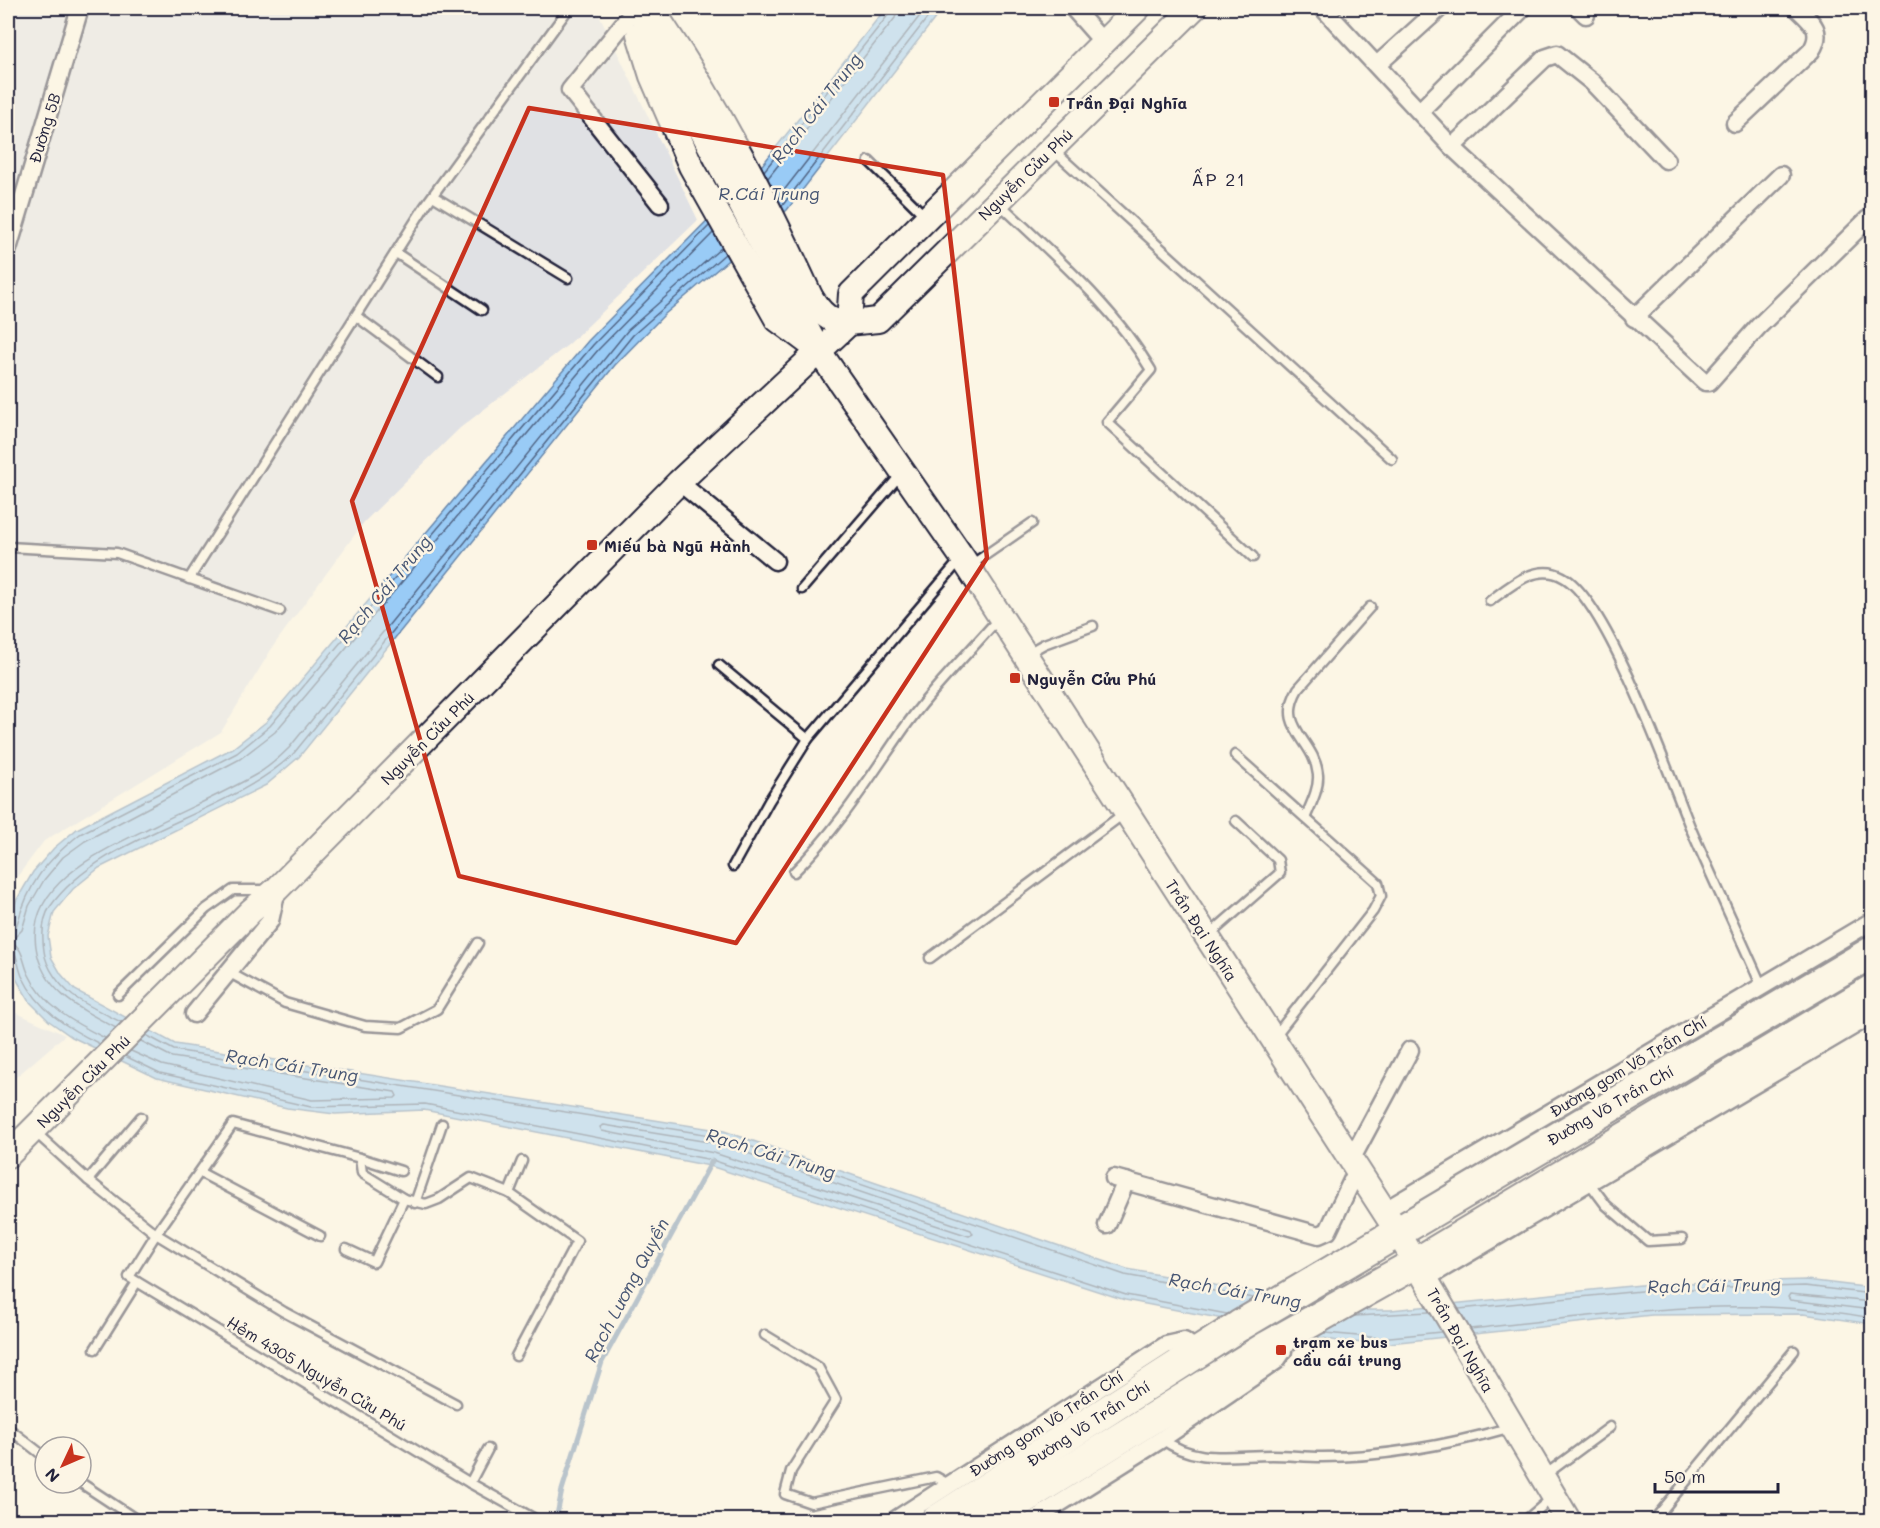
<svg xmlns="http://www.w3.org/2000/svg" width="1880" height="1528" viewBox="0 0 1880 1528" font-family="Mali,sans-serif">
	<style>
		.built { fill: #e0e1e4 }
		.water { fill: #99cbf6; stroke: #6987ab; stroke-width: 1.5 }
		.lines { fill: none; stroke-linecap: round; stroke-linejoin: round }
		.shore { stroke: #526686; stroke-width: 1.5 }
		.stream { stroke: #6987ab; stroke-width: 5 }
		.lane-casing { stroke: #22223b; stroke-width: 13 }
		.street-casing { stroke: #22223b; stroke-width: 21 }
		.secondary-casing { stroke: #22223b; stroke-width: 28 }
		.highway-casing { stroke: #22223b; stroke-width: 34 }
		.lane { stroke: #fcf5e5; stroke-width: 8 }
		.street { stroke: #fcf5e5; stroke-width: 16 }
		.secondary { stroke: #fcf5e5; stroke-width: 24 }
		.highway { stroke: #fcf5e5; stroke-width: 30 }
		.marked { fill: none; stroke: #c8321e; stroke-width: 4.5; stroke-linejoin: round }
		.poi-dot { fill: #c8321e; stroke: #fcf5e5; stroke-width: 2 }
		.labels { text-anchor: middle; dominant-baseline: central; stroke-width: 5; stroke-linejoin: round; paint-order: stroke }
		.poi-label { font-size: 16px; font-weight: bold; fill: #22223b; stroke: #fcf5e5; text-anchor: start }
		.street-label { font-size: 16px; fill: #22223b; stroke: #fcf5e5 }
		.water-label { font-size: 18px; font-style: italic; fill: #465573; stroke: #fcf5e5 }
		.neighbourhood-label { font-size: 18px; letter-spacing: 1.5px; fill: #22223b; stroke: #fcf5e5 }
	</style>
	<rect width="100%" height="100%" fill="#fcf5e5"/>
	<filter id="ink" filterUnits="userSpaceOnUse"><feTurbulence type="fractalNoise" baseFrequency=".0167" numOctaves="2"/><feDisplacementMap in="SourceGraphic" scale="12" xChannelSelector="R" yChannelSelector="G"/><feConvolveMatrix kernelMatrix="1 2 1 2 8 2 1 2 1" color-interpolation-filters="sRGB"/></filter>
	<g filter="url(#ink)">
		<g class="built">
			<path d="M8 8H596L698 220 569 344 460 428 364 522 274 645 221 732 44 841 8 889Z"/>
			<path d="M8 1009 65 1035 8 1084Z"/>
		</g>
		<path class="water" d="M886 8H943L787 210 665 314 615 365 299 757 266 785 99 868 73 889 54 912 48 936 51 957 61 974 75 990 175 1044 724 1131 1127 1269 1349 1310H1391L1651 1284 1806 1280 1872 1288V1324L1803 1314 1652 1315 1380 1344 1338 1341 1125 1300 710 1166 424 1110 335 1114 287 1108 157 1078 72 1037 49 1021 30 1002 15 977 9 952 10 925 16 901 33 872 54 848 77 829 233 748 266 722 588 341 763 164Z"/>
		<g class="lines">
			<g class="shore">
				<path d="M764 171 889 14 890 8"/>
				<path d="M768 178 895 18 898 8"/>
				<path d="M778 198 926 8"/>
				<path d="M782 206 935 8"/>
				<path d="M8 930 16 927C29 883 44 863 80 834L237 753 270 726 593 345 709 226"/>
				<path d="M8 950 15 953C18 961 19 969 22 976 38 1010 67 1028 100 1044"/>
				<path d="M121 1022C105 1014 88 1006 73 996 60 986 46 968 44 951 42 937 42 919 50 907 102 833 228 817 294 753L633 335 725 254"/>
				<path d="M116 1028C80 1009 42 991 36 947 26 881 107 849 155 825 189 808 224 793 257 774 269 767 279 758 289 748L628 330 721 248"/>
				<path d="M146 1035 174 1050 723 1137 1125 1275 1253 1298"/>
				<path d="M105 1038C74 1023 43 1006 28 973 22 959 24 950 11 941L22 930 29 906 44 880 63 857 85 841 240 759 275 732 598 350 713 233"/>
				<path d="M131 1051 162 1065 312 1100 395 1098 397 1096 395 1092 172 1057 141 1041"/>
				<path d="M125 1056 160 1073 311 1107 425 1104 712 1160 1126 1295 1227 1314"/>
				<path d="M604 1125 721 1144 971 1230 973 1234 969 1236 714 1153 602 1131 600 1127Z"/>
				<path d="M1872 1302 1790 1294 1788 1297 1790 1300 1872 1310"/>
				<path d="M1459 1309 1651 1290 1805 1286 1872 1294"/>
				<path d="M1355 1316 1429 1312"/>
				<path d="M1470 1329C1600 1315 1743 1293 1872 1318"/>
				<path d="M1325 1333 1380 1338 1441 1332"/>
			</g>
			<path class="stream" d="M556 1520 562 1490 602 1362 712 1161"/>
			<defs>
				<g id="lane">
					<path d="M1054 151 1392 459"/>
					<path d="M869 161 926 217"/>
					<path d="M433 196 568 278"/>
					<path d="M1000 204C1053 255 1113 305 1151 370L1107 422 1253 557"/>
					<path d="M396 253 482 310"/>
					<path d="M356 316 438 377"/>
					<path d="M8 547 117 553 280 611"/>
					<path d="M971 565 1032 523"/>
					<path d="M189 579 425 206 569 8"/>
					<path d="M802 589 902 473"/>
					<path d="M1490 601C1510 586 1537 562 1563 577 1608 601 1669 776 1691 829 1714 882 1739 934 1762 987"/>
					<path d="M1028 653 1044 644 1093 626"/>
					<path d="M719 665 808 739"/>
					<path d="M1235 755 1378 883 1381 896 1373 911 1275 1036"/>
					<path d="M1306 816C1311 804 1319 789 1318 775 1315 739 1275 728 1298 689L1370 607"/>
					<path d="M733 866 769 801 808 739 960 560"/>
					<path d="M794 872C836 831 867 782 900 734 928 693 965 657 998 619"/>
					<path d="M1209 935 1280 873 1278 860 1236 821"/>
					<path d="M930 958 1126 812"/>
					<path d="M228 972 285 1003 365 1026 401 1028 437 1009 478 943"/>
					<path d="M118 995 206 909 233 890H267"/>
					<path d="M34 1131 88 1180 156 1234 129 1277 470 1483 533 1518V1520"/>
					<path d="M360 1158 401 1171"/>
					<path d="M201 1173 320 1236"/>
					<path d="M88 1180 141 1117"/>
					<path d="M1588 1181 1606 1205 1648 1241 1682 1239"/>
					<path d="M509 1193 522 1161"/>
					<path d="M415 1203 442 1124"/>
					<path d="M346 1249 374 1262 404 1199"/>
					<path d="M765 1335 818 1367 836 1400 791 1471 785 1494 811 1503 936 1477 950 1485"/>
					<path d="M95 1349 137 1282"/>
					<path d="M456 1404 284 1312 156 1234 233 1124 360 1158 362 1173 404 1199 426 1204 439 1199 471 1178 509 1193 577 1241 516 1356"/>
					<path d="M8 1428 45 1457"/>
					<path d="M1162 1439C1195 1464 1232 1455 1272 1455 1289 1455 1305 1457 1322 1457 1385 1457 1452 1444 1512 1427"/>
					<path d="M1545 1475 1610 1427"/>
					<path d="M81 1483 137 1520"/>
					<path d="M470 1483 488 1449"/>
					<path d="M1526 1520 1553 1497"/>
					<path d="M1654 1520 1794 1351"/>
				</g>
				<g id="street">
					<path d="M1073 8 1103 42"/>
					<path d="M1323 8 1452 147 1705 382H1709L1758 327 1868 219"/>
					<path d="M1579 8 1586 15"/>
					<path d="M632 13 570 90 660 204"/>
					<path d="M1377 65 1440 8"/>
					<path d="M1420 111 1523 8"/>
					<path d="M1735 123 1811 51C1824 31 1812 22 1797 8"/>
					<path d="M1452 147 1545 58 1557 54 1592 82 1666 160"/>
					<path d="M8 249 80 8"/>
					<path d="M1634 318 1781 175"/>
					<path d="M679 482 775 561"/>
					<path d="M194 1014 270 921 277 889"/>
					<path d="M1351 1160 1410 1050"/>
					<path d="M1114 1178 1319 1235 1328 1231 1357 1170"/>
					<path d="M1384 1211 1872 921"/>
					<path d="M1107 1225 1126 1181"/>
					<path d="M1425 1279 1872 1015"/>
					<path d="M895 1520 1166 1345 1184 1341 1199 1352"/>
					<path d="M1033 1520 1162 1439 1276 1361 1283 1351 1284 1337"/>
				</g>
				<g id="secondary">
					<path d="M640 8 683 95 818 350 962 557 1397 1231 1568 1520"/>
					<path d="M661 23C721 112 766 200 811 298L813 312"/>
					<path d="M639 34 652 76 691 166 777 319 812 345"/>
					<path d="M811 298C831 330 844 323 878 320L1194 8"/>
					<path d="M8 1155 251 911 277 889 679 482 849 323 851 294 1138 8"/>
				</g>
				<g id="highway">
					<path d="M937 1520 1239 1326 1872 952"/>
					<path d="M989 1520 1268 1346 1416 1263 1872 990"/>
				</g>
			</defs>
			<use href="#lane" class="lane-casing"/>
			<use href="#street" class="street-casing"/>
			<use href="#secondary" class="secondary-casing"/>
			<use href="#highway" class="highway-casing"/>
			<use href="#lane" class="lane"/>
			<use href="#street" class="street"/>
			<use href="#secondary" class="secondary"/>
			<use href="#highway" class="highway"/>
		</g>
	</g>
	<path d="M0 0H1880V1528H0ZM529 108 943 175 987 558 736 943 459 876 352 501Z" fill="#fcf5e5" fill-opacity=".55" fill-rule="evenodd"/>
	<path class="marked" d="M529 108 943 175 987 558 736 943 459 876 352 501Z"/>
	<g class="poi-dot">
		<rect x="1048" y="96" width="12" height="12" rx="3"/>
		<rect x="586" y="539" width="12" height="12" rx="3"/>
		<rect x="1009" y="672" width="12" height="12" rx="3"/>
		<rect x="1275" y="1344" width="12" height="12" rx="3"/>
	</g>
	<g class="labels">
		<g class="poi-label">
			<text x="1066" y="102">Trần Đại Nghĩa</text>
			<text x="604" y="545">Miếu bà Ngũ Hành</text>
			<text x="1027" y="678">Nguyễn Cửu Phú</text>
			<text x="1293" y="1341">trạm xe bus<tspan x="1293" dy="18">cầu cái trung</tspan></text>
		</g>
		<g class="street-label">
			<text transform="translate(44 128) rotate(-73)">Đường 5B</text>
			<text transform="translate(1025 174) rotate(-44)">Nguyễn Cửu Phú</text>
			<text transform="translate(427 738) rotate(-45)">Nguyễn Cửu Phú</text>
			<text transform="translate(1202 930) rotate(57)">Trần Đại Nghĩa</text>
			<text transform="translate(1628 1066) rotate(-31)">Đường gom Võ Trần Chí</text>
			<text transform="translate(83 1081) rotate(-45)">Nguyễn Cửu Phú</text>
			<text transform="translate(1610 1105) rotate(-30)">Đường Võ Trần Chí</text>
			<text transform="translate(1461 1340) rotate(60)">Trần Đại Nghĩa</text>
			<text transform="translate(317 1373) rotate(31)">Hẻm 4305 Nguyễn Cửu Phú</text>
			<text transform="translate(1046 1423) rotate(-33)">Đường gom Võ Trần Chí</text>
			<text transform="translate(1088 1423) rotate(-33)">Đường Võ Trần Chí</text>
		</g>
		<g class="water-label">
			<text transform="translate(816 108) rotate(-52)">Rạch Cái Trung</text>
			<text x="769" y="193">R.Cái Trung</text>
			<text transform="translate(384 589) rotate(-50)">Rạch Cái Trung</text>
			<text transform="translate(292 1065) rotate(9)">Rạch Cái Trung</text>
			<text transform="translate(771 1153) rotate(17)">Rạch Cái Trung</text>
			<text transform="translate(1714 1285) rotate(-1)">Rạch Cái Trung</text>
			<text transform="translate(626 1290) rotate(-62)">Rạch Lương Quyền</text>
			<text transform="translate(1235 1290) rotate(10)">Rạch Cái Trung</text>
		</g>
		<g class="neighbourhood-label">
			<text x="1219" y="179">ẤP 21</text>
		</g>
	</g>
	<rect width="1880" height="1528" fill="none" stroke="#fcf5e5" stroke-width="30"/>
	<rect x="15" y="15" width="1850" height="1498" fill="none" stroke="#22223b" stroke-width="2" filter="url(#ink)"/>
	<g transform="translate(63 1465) rotate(226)"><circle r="28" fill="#fcf5e5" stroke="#a5a1a1" stroke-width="1.5"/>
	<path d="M0-4.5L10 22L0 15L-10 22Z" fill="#c8321e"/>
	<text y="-9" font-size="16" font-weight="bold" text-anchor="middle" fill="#22223b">N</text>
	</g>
	<path d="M1655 1483v9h123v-9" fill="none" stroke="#22223b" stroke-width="3"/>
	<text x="1664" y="1483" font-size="18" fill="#22223b" stroke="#fcf5e5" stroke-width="4.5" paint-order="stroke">50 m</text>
</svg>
